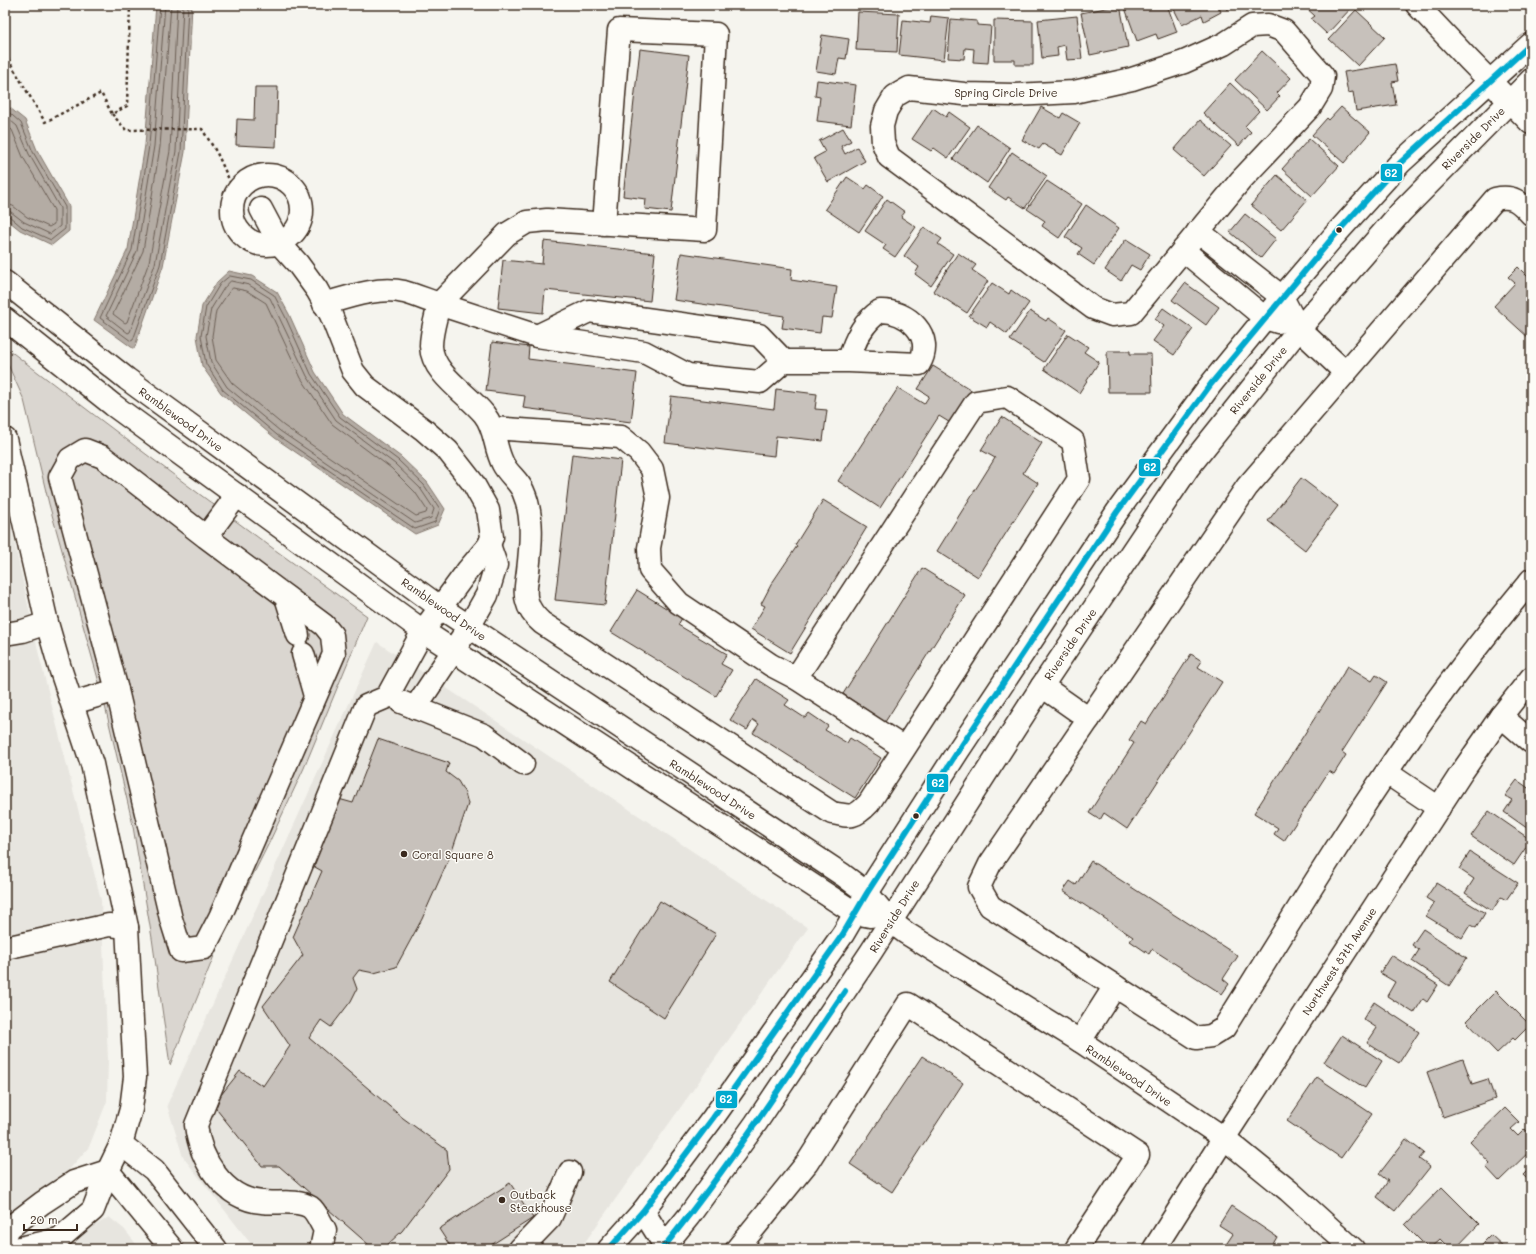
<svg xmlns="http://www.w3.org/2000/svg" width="1536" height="1254" viewBox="0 0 1536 1254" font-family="Mali,sans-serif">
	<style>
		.built { fill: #e7e5df }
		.green { fill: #dad6d0; stroke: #8a8077 }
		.water { fill: #b4aca4; stroke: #84786e }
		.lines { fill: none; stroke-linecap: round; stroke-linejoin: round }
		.shore { stroke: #6b5e54; stroke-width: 1 }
		.building { fill: #c7c1bb; stroke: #3b2a1e }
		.minor-casing { stroke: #3b2a1e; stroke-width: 25 }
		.path { stroke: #3b2a1e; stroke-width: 2.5; stroke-dasharray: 3 3; stroke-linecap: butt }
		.minor { stroke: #fdfcf7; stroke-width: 22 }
		.bus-1-casing { stroke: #fdfcf7; stroke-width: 9 }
		.bus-1 { stroke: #00a9ce; stroke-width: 6 }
		.bus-dot { fill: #3b2a1e; stroke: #fdfcf7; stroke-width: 1.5 }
		.labels { text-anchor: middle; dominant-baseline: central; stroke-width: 3; stroke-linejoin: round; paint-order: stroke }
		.street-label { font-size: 11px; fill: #3b2a1e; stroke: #fdfcf7 }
		.poi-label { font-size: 11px; fill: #3b2a1e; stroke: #fdfcf7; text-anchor: start }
		.line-badge { stroke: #fdfcf7; stroke-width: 1.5 }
		.badge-label { font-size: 11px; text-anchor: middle; font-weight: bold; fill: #fff }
	</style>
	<rect width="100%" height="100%" fill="#f5f4ee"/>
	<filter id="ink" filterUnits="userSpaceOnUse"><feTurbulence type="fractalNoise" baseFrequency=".025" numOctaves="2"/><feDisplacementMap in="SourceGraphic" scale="8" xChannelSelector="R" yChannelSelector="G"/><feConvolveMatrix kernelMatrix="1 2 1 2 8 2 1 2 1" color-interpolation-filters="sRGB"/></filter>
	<g filter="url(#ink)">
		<g class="built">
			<path d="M5 499 39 655 101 900 108 1059 107 1101 89 1147 59 1181 5 1215Z"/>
			<path d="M377 642 808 928 580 1249H255L183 1157 167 1105Z"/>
			<path d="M109 1217 124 1229 140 1249H57Z"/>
		</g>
		<path class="green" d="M5 347C124 438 244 529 367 616L304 768 269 843 220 941 170 1065 152 938 132 821 102 693 49 504 24 400 5 358Z"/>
		<g class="water">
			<path d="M156 5H192L185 152 163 266 134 349 94 320 128 249 145 145Z"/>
			<path d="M5 104 25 120 37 150 69 206V231L52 245 20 230 5 218Z"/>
			<path d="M229 271 252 276 277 292 289 314 315 372 343 414 401 457 427 482 445 509 438 525 415 534 275 438 221 393 202 366 197 336 202 306 217 282Z"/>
		</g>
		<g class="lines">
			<g class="shore">
				<path d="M160 5 149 146 132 250 100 318 131 341 133 340 160 265 181 152 188 5"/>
				<path d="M165 5 154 146 137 251 106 316 128 333 130 332 155 264 176 151 183 5"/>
				<path d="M171 5 160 147 143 251 113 314 125 323 127 322 149 262 170 151 177 5"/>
				<path d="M5 109 21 123 33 152 65 207V229L51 240 22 227 9 216 5 215"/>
				<path d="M5 116 17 126 29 154 60 208V226L50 234 24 222 11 212 5 210"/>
				<path d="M5 124 12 130 23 157 54 210V224L49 227 27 217 13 206 5 204"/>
				<path d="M230 276 251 280 274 295 285 316 311 374 340 417 398 460 424 485 440 509 435 522 415 529 277 435 223 390 206 364 201 336 206 307 220 284Z"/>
				<path d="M231 281 249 285 270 298 307 376 336 420 395 464 420 488 434 509 431 518 415 523 280 431 227 387 211 362 206 336 211 309 224 288Z"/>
				<path d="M233 288 247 291 266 303 301 378 332 424 391 468 415 492 427 510 426 513 416 516 284 426 232 383 216 360 212 336 216 311 229 292Z"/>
			</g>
		</g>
		<g class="building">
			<path d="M1120 5 1128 47 1090 55 1081 13Z"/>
			<path d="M1133 5H1167L1177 32 1158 39 1156 34 1137 41 1125 8Z"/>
			<path d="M1172 5H1218L1221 12 1204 21 1202 15 1182 25Z"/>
			<path d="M1224 5H1235L1227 10Z"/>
			<path d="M1303 5H1354L1327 34 1311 19 1315 16Z"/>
			<path d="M1356 10 1385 37 1358 66 1329 39Z"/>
			<path d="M858 12 899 14 897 52 856 50Z"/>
			<path d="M931 16 949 18 944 60 899 55 903 20 930 23Z"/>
			<path d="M1077 16 1082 59 1067 60 1065 45 1057 47 1058 56 1042 58 1038 20Z"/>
			<path d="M951 19 977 21V25L991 26 988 63 973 62 974 49 965 48 964 59 948 58Z"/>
			<path d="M994 20 1033 21V65H1015V60H994Z"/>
			<path d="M822 35 849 39 846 59 839 58 836 74 816 71Z"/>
			<path d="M640 49 689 55 671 212 645 209 646 199 623 196Z"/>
			<path d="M1262 51 1291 78 1277 93 1280 96 1267 110 1235 80Z"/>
			<path d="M1395 64 1398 81 1392 82 1396 105 1356 111 1353 92 1348 93 1344 72Z"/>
			<path d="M817 80 856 85 851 125 817 121 820 97 815 96Z"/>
			<path d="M1230 83 1259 111 1245 126 1251 132 1239 146 1203 113Z"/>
			<path d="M255 87H278L276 147 236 145 237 119 254 120Z"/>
			<path d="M1041 107 1060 118 1063 113 1080 123 1062 155 1043 144 1039 149 1022 140Z"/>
			<path d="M1341 107 1370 132 1344 163 1312 135 1327 118 1329 120Z"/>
			<path d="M933 108 946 117 949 112 970 127 948 158 934 148 931 151 912 139Z"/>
			<path d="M1200 120 1231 146 1204 176 1174 150Z"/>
			<path d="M977 125 1010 148 987 183 953 159Z"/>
			<path d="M843 128 851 141 841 146 845 154 857 147 865 161 828 182 814 158 825 152 819 141Z"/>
			<path d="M1309 139 1339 166 1312 196 1282 169Z"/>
			<path d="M1012 152 1047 176 1025 208 1008 197 1006 200 988 188Z"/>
			<path d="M1277 175 1307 200 1281 230 1251 205Z"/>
			<path d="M847 177 865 189 868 185 883 196 859 232 825 209Z"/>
			<path d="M1047 181 1082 204 1059 238 1042 226 1045 221 1027 209Z"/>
			<path d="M887 199 905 212 901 217 916 227 895 257 883 249 886 245 865 231Z"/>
			<path d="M1086 205 1119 228 1094 265 1078 254 1082 248 1065 237Z"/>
			<path d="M1245 214 1276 239 1261 258 1230 232Z"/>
			<path d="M924 227 942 239 938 244 953 254 931 286 915 274 919 267 904 256Z"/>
			<path d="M1126 239 1150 254 1140 270 1131 265 1121 281 1105 270Z"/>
			<path d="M544 241 655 253 650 301 545 290 543 313 498 308 503 260 542 264Z"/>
			<path d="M681 253 792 269 791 280 837 287 832 318 822 317 820 333 782 328 784 316 674 300Z"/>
			<path d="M958 253 976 265 972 270 988 281 967 313 933 291Z"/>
			<path d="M1518 267 1531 280V340L1494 306 1515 283 1508 277Z"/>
			<path d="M992 283 1009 294 1011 290 1029 303 1007 334 990 322 987 327 969 316Z"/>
			<path d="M1185 283 1219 307 1206 325 1172 300Z"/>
			<path d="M1163 308 1193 329 1174 355 1153 341 1164 326 1155 319Z"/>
			<path d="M1030 311 1046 321 1048 318 1066 330 1044 362 1010 340Z"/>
			<path d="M1068 334 1088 347 1084 352 1099 362 1079 393 1044 369Z"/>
			<path d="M492 342 529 347 528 359 637 373 631 422 523 408 525 396 486 391Z"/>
			<path d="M1107 351H1130V354H1151L1152 392H1108Z"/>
			<path d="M933 366 973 391 952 424 939 416 880 508 838 481 898 388 924 404 929 396 918 389Z"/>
			<path d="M776 389 817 394 815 409 827 410 823 441 776 436 774 456 665 443 671 396 774 409Z"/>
			<path d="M1002 417 1042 443 1023 473 1038 483 978 577 937 551 995 458 981 450Z"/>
			<path d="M572 454 621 460 605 605 555 600Z"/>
			<path d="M1301 478 1338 506 1305 550 1268 521Z"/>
			<path d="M823 500 867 527 790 653 751 629 765 606 761 604 772 583 797 546 795 545Z"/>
			<path d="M922 568 965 595 885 722 843 694Z"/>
			<path d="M637 590 682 618 678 625 727 654 721 664 732 670 716 696 611 632Z"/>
			<path d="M1191 654 1202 661 1198 667 1222 682 1127 829 1104 813 1100 820 1089 813 1134 743 1129 740 1141 721 1146 724Z"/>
			<path d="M1348 666 1372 681 1376 675 1387 682 1342 752 1346 755 1334 774 1329 771 1284 841 1274 834 1278 828 1254 813Z"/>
			<path d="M756 679 789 700 785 705 805 718 809 713 828 726 825 730 847 743 850 738 881 758 855 798 753 733 759 724 753 720 747 730 730 720Z"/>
			<path d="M378 739 449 763 446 772 458 781 465 793 468 804 451 854 422 919 396 967 374 973 359 970 353 978 357 989 351 1001 331 1027 321 1020 309 1038 403 1118 447 1150 449 1169 402 1231 385 1247 369 1245 279 1166H262L213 1105 240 1071 263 1086 290 1046 263 1006 303 955 293 937 322 871 306 862 335 798 353 803Z"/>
			<path d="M1517 780 1531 790V831L1504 812 1512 800 1505 796Z"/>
			<path d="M1489 811 1531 840 1514 865 1471 836Z"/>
			<path d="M1470 852 1518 883 1506 900 1501 897 1492 911 1465 893 1474 879 1459 869Z"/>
			<path d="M1091 861 1238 956 1223 979 1229 984 1222 994 1152 949 1149 954 1130 941 1133 937 1063 891 1070 881 1076 885Z"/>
			<path d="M1436 883 1485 913 1476 928 1470 925 1462 938 1426 916 1434 903 1426 898Z"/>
			<path d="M660 901 716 934 664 1018 610 982Z"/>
			<path d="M1423 929 1467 958 1449 986 1412 961 1419 950 1412 945Z"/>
			<path d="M1391 955 1438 985 1427 1002 1423 999 1414 1013 1387 996 1395 982 1380 973Z"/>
			<path d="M1496 991 1530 1025 1515 1040 1513 1038 1497 1053 1466 1021Z"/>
			<path d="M1374 1002 1419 1032 1399 1063 1367 1043 1377 1028 1363 1019Z"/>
			<path d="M1342 1035 1382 1061 1365 1088 1324 1062Z"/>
			<path d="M922 1056 963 1083 892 1192 850 1164Z"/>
			<path d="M1463 1059 1472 1084 1488 1079 1495 1099 1443 1117 1427 1072Z"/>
			<path d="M1317 1077 1372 1114 1341 1158 1287 1121Z"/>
			<path d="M1505 1108 1519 1122 1511 1129 1518 1136 1525 1129 1531 1136V1150L1499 1181 1486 1167 1490 1163 1470 1142Z"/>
			<path d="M1406 1139 1424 1153 1419 1159 1430 1167 1395 1211 1377 1197 1388 1181 1379 1174Z"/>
			<path d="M1531 1167V1183L1523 1175Z"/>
			<path d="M510 1183 533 1218 485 1249H452L439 1229Z"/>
			<path d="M1442 1187 1479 1224 1455 1249H1450L1440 1239 1429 1249 1405 1225Z"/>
			<path d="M1231 1206 1277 1237 1270 1249H1229L1225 1246 1233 1234 1219 1225Z"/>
			<path d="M1491 1235 1506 1249H1477Z"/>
		</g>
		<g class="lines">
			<defs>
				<g id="minor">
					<path d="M1417 5 1469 60 1531 123"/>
					<path d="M1268 25 1284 31 1323 76 1321 89 1310 107 1241 180 1131 313 1112 315 1093 308 889 157 883 143 882 126 886 111 895 96 909 88 964 94 1015 95 1074 92 1132 79 1184 62 1224 44 1252 26Z"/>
					<circle cx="267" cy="210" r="35"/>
					<path d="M261 209 279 243 298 264 317 290 331 315 353 371 365 386 424 430 448 451 473 483 488 510 492 537 489 545 468 570 423 631 387 697 366 706 196 1125C200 1159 223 1199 262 1202 277 1204 296 1199 310 1207 316 1211 321 1223 325 1230L321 1249"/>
					<path d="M1531 214C1519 201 1513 195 1495 199L1247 487 990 864 979 887 990 906 1196 1038 1211 1036 1224 1028C1283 934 1341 837 1405 745 1444 688 1487 633 1531 580"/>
					<path d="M1198 231 1282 297 1299 329 1345 372"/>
					<path d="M1183 250 1265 318 1278 322"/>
					<path d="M5 282 127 379 441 608 843 875 867 893 890 921 906 933 1080 1041 1224 1138 1289 1191 1353 1249"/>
					<path d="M324 304C348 297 379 286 404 292 415 295 427 300 439 304L507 234 527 222 547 220 705 230 716 34 619 30 604 224"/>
					<path d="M5 319 113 405 423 631 829 896 855 913 870 916"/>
					<path d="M537 336 589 311 759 335 784 361"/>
					<path d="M493 428 621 437 639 452 652 469 658 498 649 548 650 570 679 603 771 665 796 678 976 402 1007 397 1073 441 1079 479 869 803C855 818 851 817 832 813L542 623C535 617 529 610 527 601 524 593 527 580 528 571 531 545 534 515 523 491 518 480 508 474 503 464 494 447 496 429 484 414 468 394 432 374 431 346 431 332 436 318 439 304L537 336 644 352 688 375 760 382 784 361H849L919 364C936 336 907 310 880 311 862 323 854 341 849 361"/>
					<path d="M5 439 47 623 60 668 92 764 127 927 135 1077 131 1109 121 1144 108 1171 93 1210 59 1239 16 1249"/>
					<path d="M206 537 103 457 85 450 70 459 60 477 117 690 171 919 181 951 204 948 220 917 334 654 332 635 324 625 206 537 237 495"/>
					<path d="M286 597 298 635"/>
					<path d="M5 634 23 631 47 623"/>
					<path d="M303 654 315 696"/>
					<path d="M796 678 904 748"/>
					<path d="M1042 686 1089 719"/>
					<path d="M401 702 484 735 523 764"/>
					<path d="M73 703 117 690"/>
					<path d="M415 708 469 627 487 595 496 565 489 545"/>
					<path d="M1501 716 1531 742"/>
					<path d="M1387 773 1439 808"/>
					<path d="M5 948 109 925 127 927"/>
					<path d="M1080 1041 1115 986"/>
					<path d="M121 1144 154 1170 216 1249"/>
					<path d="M108 1171 172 1249"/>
					<path d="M643 1211 667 1249"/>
					<path d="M5 1237 9 1228 42 1203 74 1182 108 1171"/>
					<path d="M520 1249 550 1218 570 1172"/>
					<path d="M609 1249 643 1211 713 1118 843 934 867 893 958 751 1117 512 1211 384 1282 297 1334 236 1400 163 1531 44"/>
					<path d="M662 1249 689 1216 756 1123 871 952 1042 686 1188 468 1299 329 1401 212 1531 80"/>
					<path d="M737 1249 807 1163 908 1004 1138 1155 1076 1249"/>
					<path d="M1154 1249 1224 1138 1462 772 1501 716 1531 678"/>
				</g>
			</defs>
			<use href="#minor" class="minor-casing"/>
			<g class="path">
				<path d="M5 21 9 9"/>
				<path d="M5 54 45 122 101 93 112 114 127 106 130 5"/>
				<path d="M112 114 126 130 202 129 217 153 236 195"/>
			</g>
			<use href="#minor" class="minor"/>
			<defs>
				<g id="bus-1">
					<path d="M609 1249 643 1211 713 1118 843 934 867 893 958 751 1117 512 1211 384 1334 236 1400 163 1531 44"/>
					<path d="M662 1249C729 1167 786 1078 845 991"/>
				</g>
			</defs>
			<use href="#bus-1" class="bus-1-casing"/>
			<use href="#bus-1" class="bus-1"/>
		</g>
	</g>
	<g class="bus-dot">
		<circle cx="1339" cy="230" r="3.5"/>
		<circle cx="916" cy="816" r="3.5"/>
		<circle cx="404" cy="854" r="4"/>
		<circle cx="502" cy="1200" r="4"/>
	</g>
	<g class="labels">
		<g class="street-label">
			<text x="1006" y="92">Spring Circle Drive</text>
			<text transform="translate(1473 138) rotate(-45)">Riverside Drive</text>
			<text transform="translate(1258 380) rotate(-51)">Riverside Drive</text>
			<text transform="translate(181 419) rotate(36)">Ramblewood Drive</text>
			<text transform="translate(444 609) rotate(35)">Ramblewood Drive</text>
			<text transform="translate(1070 644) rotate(-56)">Riverside Drive</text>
			<text transform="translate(713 789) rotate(33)">Ramblewood Drive</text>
			<text transform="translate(894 916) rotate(-58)">Riverside Drive</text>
			<text transform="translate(1339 961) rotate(-57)">Northwest 87th Avenue</text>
			<text transform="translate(1129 1075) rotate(34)">Ramblewood Drive</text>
		</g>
		<g class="poi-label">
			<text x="412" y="854">Coral Square 8</text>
			<text x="510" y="1194">Outback<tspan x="510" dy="13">Steakhouse</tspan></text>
		</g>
	</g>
	<g class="line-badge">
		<rect x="1380" y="163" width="23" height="19" rx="4" fill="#00a9ce"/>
		<rect x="1138" y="458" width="23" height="19" rx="4" fill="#00a9ce"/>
		<rect x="926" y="773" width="23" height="20" rx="4" fill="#00a9ce"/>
		<rect x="715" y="1090" width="23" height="19" rx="4" fill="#00a9ce"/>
	</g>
	<g class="badge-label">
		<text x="1391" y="177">62</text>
		<text x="1150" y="471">62</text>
		<text x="938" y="787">62</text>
		<text x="726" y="1103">62</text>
	</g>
	<rect width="1536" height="1254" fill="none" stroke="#fdfcf7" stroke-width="20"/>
	<rect x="10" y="10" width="1516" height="1234" fill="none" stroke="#3b2a1e" stroke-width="1.5" filter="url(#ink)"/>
	<path d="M24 1224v6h53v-6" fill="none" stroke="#3b2a1e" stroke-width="2"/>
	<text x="30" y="1224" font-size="12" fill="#3b2a1e" stroke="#fdfcf7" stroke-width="3" paint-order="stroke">20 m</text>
</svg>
